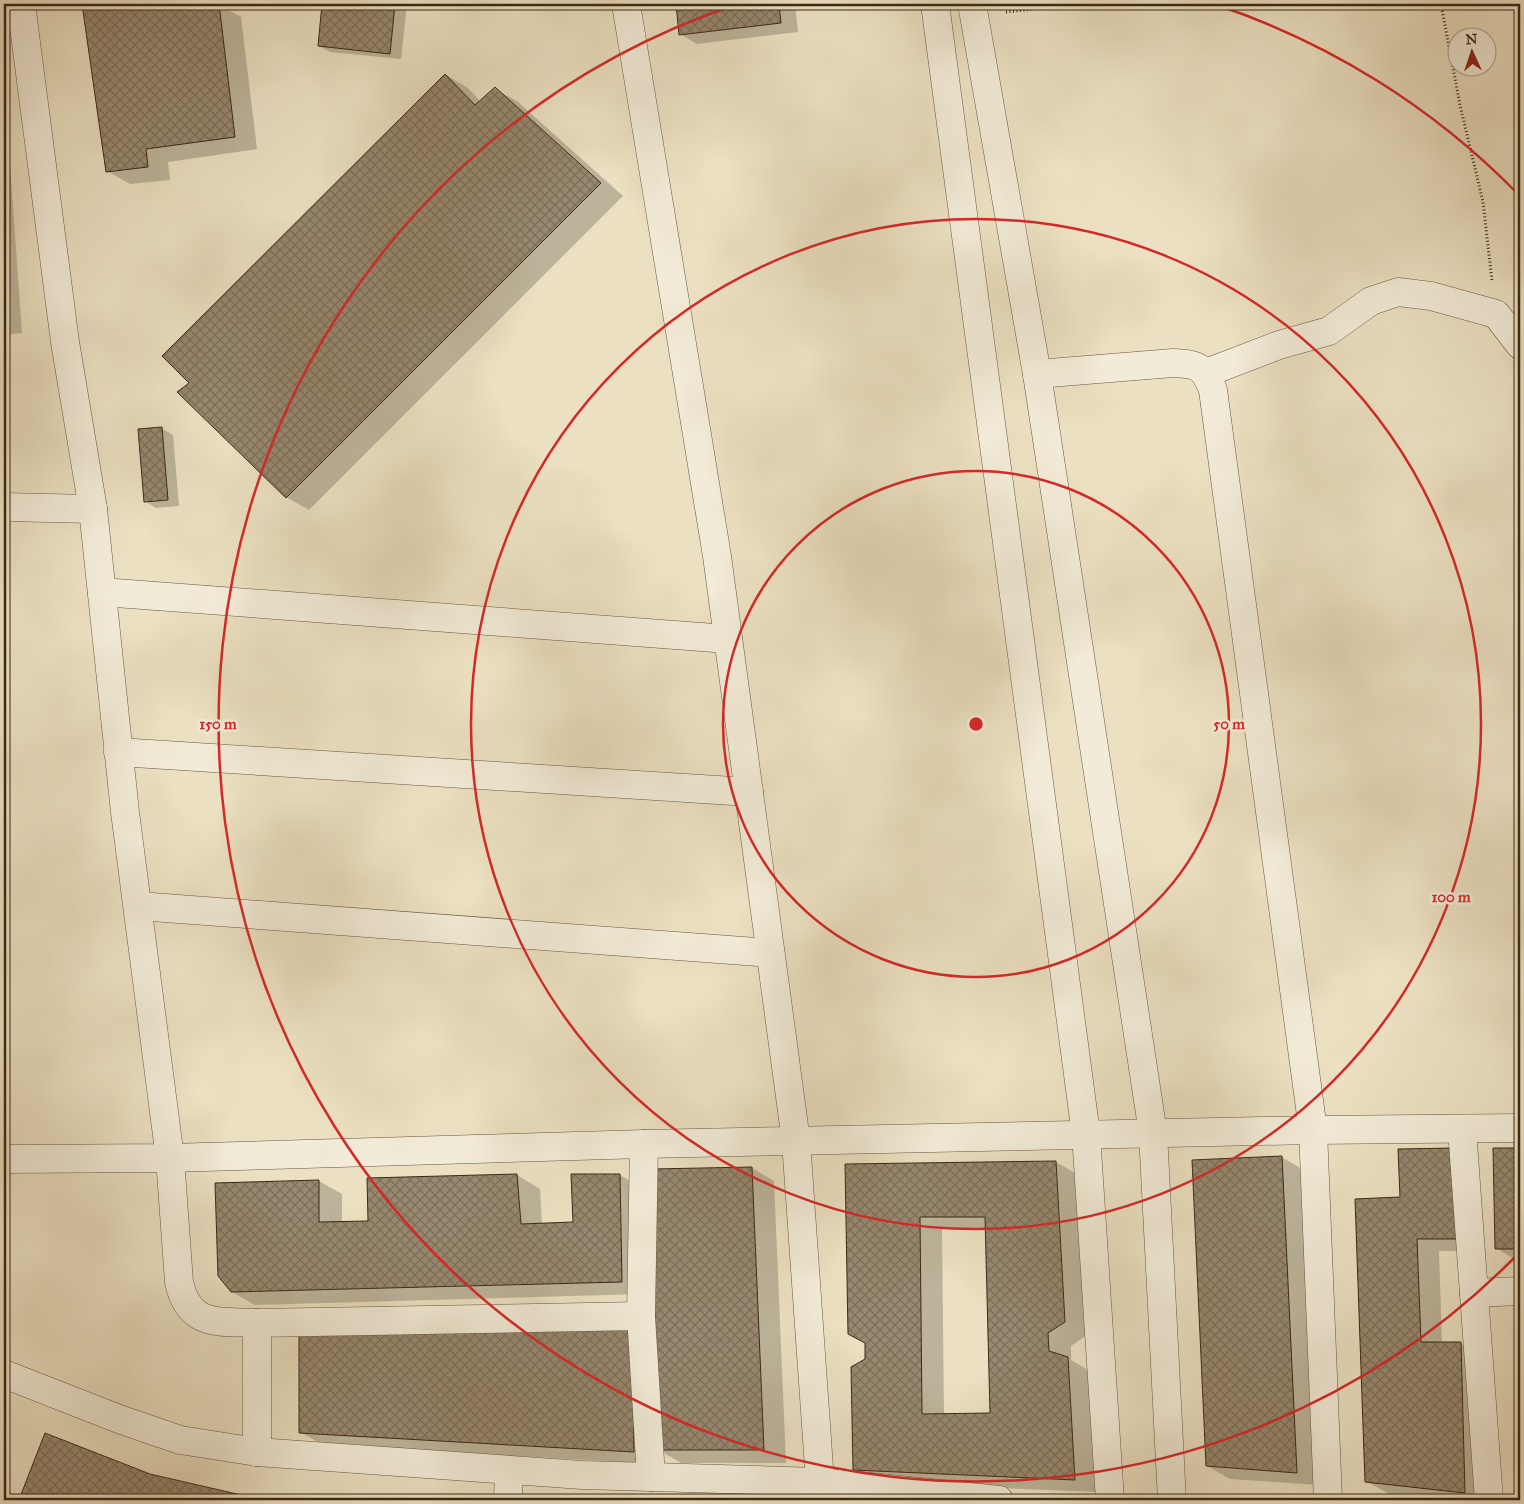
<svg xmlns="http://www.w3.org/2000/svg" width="1524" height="1504" viewBox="0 0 1524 1504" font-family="'IM FELL Great Primer',serif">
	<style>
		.shadow { fill: #0003; fill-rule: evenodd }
		.building { fill: url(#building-cross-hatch); stroke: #3b2917; fill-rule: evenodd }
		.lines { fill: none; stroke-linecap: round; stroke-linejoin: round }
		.street-casing { stroke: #675742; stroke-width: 29 }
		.path { stroke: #3b2917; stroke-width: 3; stroke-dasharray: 1 2.5; stroke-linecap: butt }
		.street { stroke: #f2ebd7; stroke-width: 28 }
		.ring { fill: none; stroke: #d62828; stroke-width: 2.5 }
		.centre { fill: #d62828; stroke: #f2ebd7; stroke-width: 2.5 }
		.ring-label { font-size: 15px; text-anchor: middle; font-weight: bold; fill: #d62828; stroke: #f2ebd7; stroke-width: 5; stroke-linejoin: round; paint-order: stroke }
	</style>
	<defs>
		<pattern id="building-cross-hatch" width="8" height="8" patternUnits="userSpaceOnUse" patternTransform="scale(1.25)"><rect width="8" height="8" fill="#97886f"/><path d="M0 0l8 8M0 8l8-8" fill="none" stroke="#7c6f5a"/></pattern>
	</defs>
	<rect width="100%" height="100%" fill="#ebe0c1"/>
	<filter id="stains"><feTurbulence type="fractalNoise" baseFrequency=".004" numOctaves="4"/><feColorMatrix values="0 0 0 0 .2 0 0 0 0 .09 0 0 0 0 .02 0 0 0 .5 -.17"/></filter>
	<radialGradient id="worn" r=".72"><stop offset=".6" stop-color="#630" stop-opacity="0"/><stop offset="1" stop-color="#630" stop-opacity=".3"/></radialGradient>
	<g class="shadow">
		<path d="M83 4H218L241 17 257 149 168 162 170 180 130 184 107 171Z"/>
		<path d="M323 4H407L401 59 330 52 319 46Z"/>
		<path d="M677 4H795L798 32 697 44 680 34Z"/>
		<path d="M446 75 468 88 481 102 495 89 518 102 623 196 309 510 286 497 191 383Z"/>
		<path d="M4 81 22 333 4 335Z"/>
		<path d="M161 428 173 435 179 506 156 508 145 501Z"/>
		<path d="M1520 1149V1262H1519L1496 1248 1494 1150Z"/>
		<path d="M1281 1157 1304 1170 1319 1485 1230 1479 1207 1466Z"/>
		<path d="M1056 1162 1079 1175 1087 1335 1071 1346V1360L1090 1371 1097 1492 877 1483 854 1470 866 1359V1342L846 1165ZM942 1229H986L991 1414 944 1415Z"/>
		<path d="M752 1168 774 1181 786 1463H681L659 1450 656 1464 323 1445 300 1432 632 1331Z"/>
		<path d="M517 1175 540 1189 542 1225 575 1224 620 1175 642 1188 644 1294 255 1305 232 1292 216 1184 319 1181 342 1194V1222H369L368 1179Z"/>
		<path d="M1401 1198 1480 1251H1439L1442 1343H1460L1483 1356 1487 1500H1446L1389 1494 1366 1481Z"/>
		<path d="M150 1475 257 1500H28L22 1497Z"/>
	</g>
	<g class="building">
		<path d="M82 4H219L235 137 146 149 148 167 106 172Z"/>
		<path d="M322 4H395L390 54 318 46Z"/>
		<path d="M676 4H779L781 23 679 35Z"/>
		<path d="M445 74 475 105 495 87 601 183 286 498 177 392 189 383 162 356Z"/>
		<path d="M162 427 168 500 144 502 138 429Z"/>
		<path d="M1455 1148 1458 1239H1417L1421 1342H1461L1465 1493 1365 1482 1355 1199 1400 1197 1398 1149Z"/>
		<path d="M1493 1148H1520V1249H1495Z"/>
		<path d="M1282 1156 1297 1473 1206 1466 1192 1160Z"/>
		<path d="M1056 1161 1065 1322 1048 1333 1049 1351 1068 1357 1075 1480 853 1470 851 1367 865 1359V1343L848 1334 845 1164ZM920 1217H985L990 1413 922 1414Z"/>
		<path d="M752 1167 764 1450H657L652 1169Z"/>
		<path d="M517 1174 521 1224 573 1222 571 1174H620L622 1282 231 1292 218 1276 215 1183 319 1180V1222L368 1221 367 1178Z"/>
		<path d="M632 1329 634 1452 299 1433V1335Z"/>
		<path d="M45 1433 150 1474 263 1500H29L20 1497Z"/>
	</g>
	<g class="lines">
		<defs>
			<g id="street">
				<path d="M21 4 65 342 93 509 125 812 170 1158 179 1282C189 1328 219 1321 257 1323L641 1316"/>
				<path d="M626 4 717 556 796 1141 820 1482"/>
				<path d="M935 4 1086 1134 1110 1500"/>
				<path d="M972 4 1037 374 1153 1133 1172 1500"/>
				<path d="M1206 373 1279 345 1329 331 1371 301 1398 292 1431 296 1496 314 1520 345"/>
				<path d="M1037 374 1173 363C1199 364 1204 367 1213 390L1313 1130 1328 1500"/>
				<path d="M4 507 93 509"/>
				<path d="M102 592 728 639"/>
				<path d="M118 752 749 792"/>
				<path d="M138 906 770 953"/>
				<path d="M1462 1129 1489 1500"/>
				<path d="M644 1144 641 1316 651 1477"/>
				<path d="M4 1159 170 1158 644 1144 1313 1130 1520 1128"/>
				<path d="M1474 1293 1520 1291"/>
				<path d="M257 1323V1452"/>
				<path d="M4 1374 119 1419 180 1440 257 1452 582 1475 820 1482 999 1500"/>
				<path d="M508 1500 509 1470"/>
			</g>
		</defs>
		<use href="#street" class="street-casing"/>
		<g class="path">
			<path d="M1441 4 1460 105 1483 202 1492 281"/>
			<path d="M1006 12 1077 4"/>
		</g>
		<use href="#street" class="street"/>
	</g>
	<g class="ring">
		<circle cx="976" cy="724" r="253"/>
		<circle cx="976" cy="724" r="505"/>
		<path d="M1517 1255A758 758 0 1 1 735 5M1217 5A758 758 0 0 1 1517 193"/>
	</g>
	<circle cx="976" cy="724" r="8" class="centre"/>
	<g class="ring-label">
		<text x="1229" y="729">50 m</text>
		<text x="218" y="729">150 m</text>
		<text x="1451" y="902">100 m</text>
	</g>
	<rect width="1524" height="1504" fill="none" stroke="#ebe0c1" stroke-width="20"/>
	<rect x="5" y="5" width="1514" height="1494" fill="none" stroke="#3b2917" stroke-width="2.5"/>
	<rect x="10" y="10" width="1504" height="1484" fill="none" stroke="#3b2917"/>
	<g transform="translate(1472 52) rotate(357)"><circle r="24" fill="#f2ebd7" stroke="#a99d8a"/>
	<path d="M0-4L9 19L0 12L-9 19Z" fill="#8f2418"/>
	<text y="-8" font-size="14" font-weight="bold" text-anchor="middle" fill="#3b2917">N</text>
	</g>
	<rect width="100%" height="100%" filter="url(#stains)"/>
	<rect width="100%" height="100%" fill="url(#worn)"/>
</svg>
